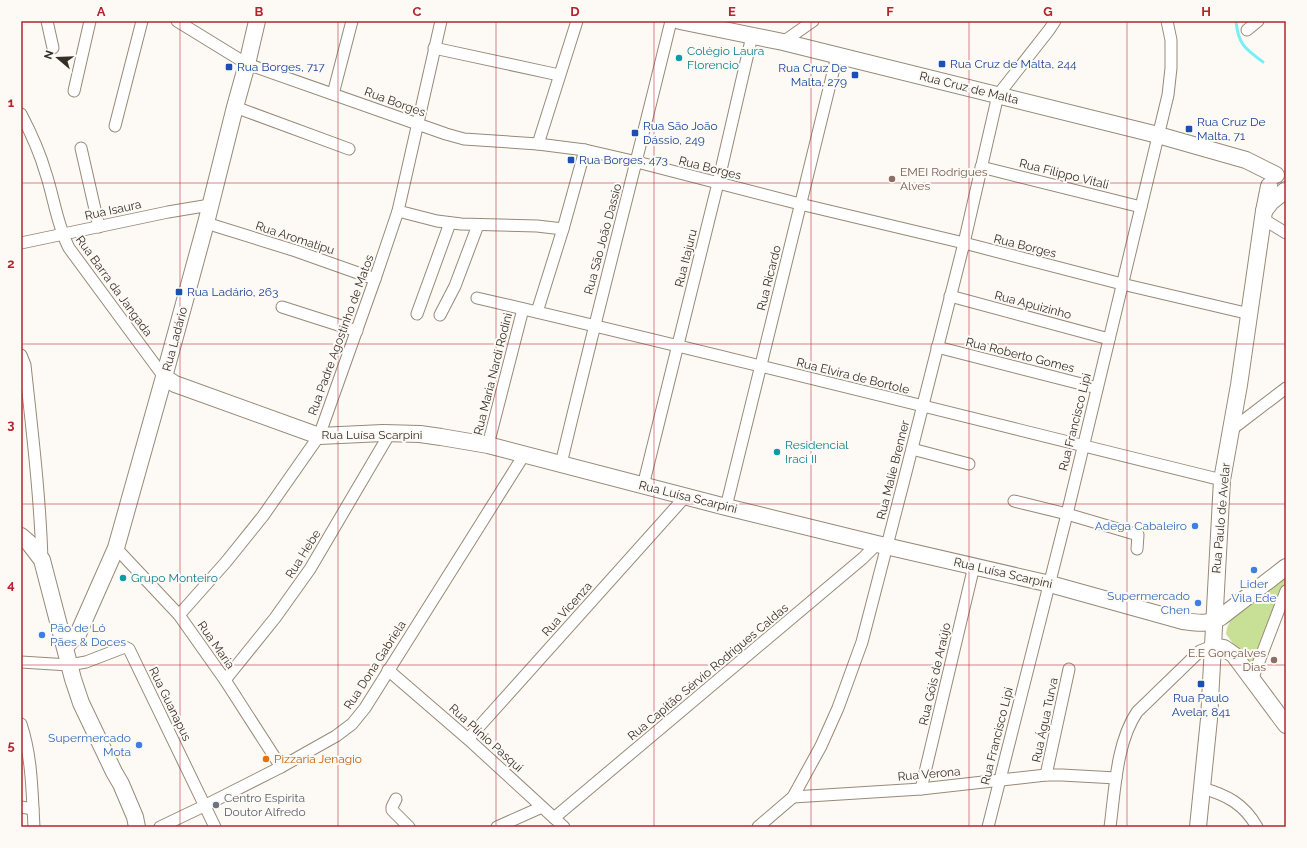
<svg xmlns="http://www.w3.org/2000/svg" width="1307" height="848" viewBox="0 0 1307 848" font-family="Raleway,sans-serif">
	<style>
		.green { fill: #c7e095 }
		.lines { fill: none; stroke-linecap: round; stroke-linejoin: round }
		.stream { stroke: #77eff8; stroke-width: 3 }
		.street-casing { stroke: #978a77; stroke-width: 13 }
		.secondary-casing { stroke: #978a77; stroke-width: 18 }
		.street { stroke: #fff; stroke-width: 11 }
		.secondary { stroke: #fff; stroke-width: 16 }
		.grid { fill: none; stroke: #b4232e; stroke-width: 1; stroke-opacity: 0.55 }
		.culture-dot { fill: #0f9aa8; stroke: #fdfaf6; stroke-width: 1.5 }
		.transit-dot { fill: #1a4fb4; stroke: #fdfaf6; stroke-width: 1.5 }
		.education-dot { fill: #8d6e63; stroke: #fdfaf6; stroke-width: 1.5 }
		.shop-dot { fill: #3f7fe0; stroke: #fdfaf6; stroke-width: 1.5 }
		.food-dot { fill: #e8710a; stroke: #fdfaf6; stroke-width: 1.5 }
		.worship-dot { fill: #6b7280; stroke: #fdfaf6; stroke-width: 1.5 }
		.labels { text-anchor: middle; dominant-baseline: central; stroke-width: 4; stroke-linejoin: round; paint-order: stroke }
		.culture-label { font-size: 12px; fill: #0d838f; stroke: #fdfaf6; text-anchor: start }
		.transit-label { font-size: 12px; fill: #164399; stroke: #fdfaf6; text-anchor: start }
		.street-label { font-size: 12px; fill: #352f27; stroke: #fdfaf6 }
		.education-label { font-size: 12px; fill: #785e54; stroke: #fdfaf6; text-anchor: start }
		.shop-label { font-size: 12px; fill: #366cbe; stroke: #fdfaf6; text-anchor: end }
		.food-label { font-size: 12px; fill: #c56008; stroke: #fdfaf6; text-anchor: start }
		.worship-label { font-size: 12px; fill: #5b616d; stroke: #fdfaf6; text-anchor: start }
		.neatline { fill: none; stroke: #b4232e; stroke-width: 1.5 }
		.grid-label { font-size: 13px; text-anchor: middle; font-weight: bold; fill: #b4232e }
	</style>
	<rect width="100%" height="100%" fill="#fdfaf6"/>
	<path class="green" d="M1286 578V585L1254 672 1226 634C1227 626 1229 621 1235 616Z"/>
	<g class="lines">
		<path class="stream" d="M1236 21C1238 44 1245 49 1263 62"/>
		<defs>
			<g id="street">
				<path d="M47 21 53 48"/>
				<path d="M177 21 247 64 446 134 464 139 538 144 585 150 637 162 800 204 964 243 1122 284 1250 314"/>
				<path d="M1247 30 1258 21"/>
				<path d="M783 42 813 21"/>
				<path d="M434 48 559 75"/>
				<path d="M74 91 90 21"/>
				<path d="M333 94 352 21"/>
				<path d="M235 107 349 149"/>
				<path d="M21 114C31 133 40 153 46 174 54 198 57 225 69 248L164 377"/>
				<path d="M115 126 142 21"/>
				<path d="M538 144 577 21"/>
				<path d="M81 148 99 227"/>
				<path d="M981 167 1141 207"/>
				<path d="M398 211 437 221 461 224 537 226 563 229"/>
				<path d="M1263 219 1286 233"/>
				<path d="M206 223 296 251 375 279"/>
				<path d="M21 243 168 212 210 205"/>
				<path d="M950 296 1109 339"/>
				<path d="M477 298C726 356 974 419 1222 480"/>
				<path d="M282 307 357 331"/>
				<path d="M537 312 563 229 585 150"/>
				<path d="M417 314 450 223"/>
				<path d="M440 315 455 286 478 225"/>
				<path d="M937 347 1097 388"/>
				<path d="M21 355 25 365C32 430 40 495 42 560"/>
				<path d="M1231 430 1286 388"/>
				<path d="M488 445 523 309"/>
				<path d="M912 449 969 464"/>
				<path d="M561 464C596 316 635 169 671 21"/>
				<path d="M643 486 718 183 752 36"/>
				<path d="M1014 501 1067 514 1138 535 1137 549"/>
				<path d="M726 507 837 56"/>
				<path d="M116 548 179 615 225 680 281 767"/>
				<path d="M179 615 226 562 263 516 319 436 375 279 398 211 441 21"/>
				<path d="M21 662 69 665 86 662 125 647 129 649 215 827"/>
				<path d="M388 670 468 739 564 827"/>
				<path d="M225 680 275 618 310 569 390 433"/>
				<path d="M1252 680 1286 591"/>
				<path d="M21 724C32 757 32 792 34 827"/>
				<path d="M468 739 685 497"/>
				<path d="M1046 775 1069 669"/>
				<path d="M1202 788C1227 795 1244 804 1257 827"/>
				<path d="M921 789 974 566"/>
				<path d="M793 797 921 789 1046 775H1062L1116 778"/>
				<path d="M396 799 392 807V810L409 827"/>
				<path d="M21 807 33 809"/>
				<path d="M554 818 863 558 877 544"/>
				<path d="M160 827 204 806 281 767 336 736 352 724 365 708 524 455"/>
				<path d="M497 827 542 807"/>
				<path d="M758 827 793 797 821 746 838 708 862 642 904 480 964 243 998 95 1049 30 1055 21"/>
				<path d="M988 827 1067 514 1168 95 1171 68V40L1167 21"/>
				<path d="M1110 827C1115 791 1116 743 1137 712L1200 651 1213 646"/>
			</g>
			<g id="secondary">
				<path d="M680 21 783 42 1158 135 1246 160 1276 175"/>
				<path d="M1264 211 1271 202 1286 190"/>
				<path d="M164 377 175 384 319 436 383 433 420 434 441 437 488 445 726 507 877 544 1050 584 1183 621C1198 623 1209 625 1221 617L1286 567"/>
				<path d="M21 536 29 543 42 560 73 679 81 703 114 772 121 784 135 817 137 827"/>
				<path d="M1213 646 1224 648 1234 655 1286 725"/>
				<path d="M65 647 78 634 116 548 164 377 206 223 235 107 247 64 257 21"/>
				<path d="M1198 827 1209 719 1222 480 1239 385 1264 211 1269 186"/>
			</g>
		</defs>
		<use href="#street" class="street-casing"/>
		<use href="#secondary" class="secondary-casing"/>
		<use href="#street" class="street"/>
		<use href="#secondary" class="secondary"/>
	</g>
	<path class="grid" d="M180 21V827M338 21V827M496 21V827M654 21V827M811 21V827M969 21V827M1127 21V827M21 183H1286M21 344H1286M21 504H1286M21 665H1286"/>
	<g class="culture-dot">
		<circle cx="679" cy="58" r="4"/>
		<circle cx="777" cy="452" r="4"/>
		<circle cx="123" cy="578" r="4"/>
	</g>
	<g class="transit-dot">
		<rect x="938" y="60" width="8" height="8" rx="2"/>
		<rect x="225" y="63" width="8" height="8" rx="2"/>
		<rect x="851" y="71" width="8" height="8" rx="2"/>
		<rect x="1185" y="125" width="8" height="8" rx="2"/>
		<rect x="631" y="129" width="8" height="8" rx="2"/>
		<rect x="567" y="156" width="8" height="8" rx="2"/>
		<rect x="175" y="288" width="8" height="8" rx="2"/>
		<rect x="1197" y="680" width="8" height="8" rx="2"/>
	</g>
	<g class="education-dot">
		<circle cx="892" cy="179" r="4"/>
		<circle cx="1274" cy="660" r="4"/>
	</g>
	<g class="shop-dot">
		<circle cx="1195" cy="526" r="4"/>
		<circle cx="1254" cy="570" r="4"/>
		<circle cx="1198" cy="603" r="4"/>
		<circle cx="42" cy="635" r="4"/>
		<circle cx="139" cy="745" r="4"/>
	</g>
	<circle class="food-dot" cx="266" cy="759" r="4"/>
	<circle class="worship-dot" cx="216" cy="805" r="4"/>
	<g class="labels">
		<g class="culture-label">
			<text x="687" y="51">Colégio Laura<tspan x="687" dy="14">Florencio</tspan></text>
			<text x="785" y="445">Residencial<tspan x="785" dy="14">Iraci II</tspan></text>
			<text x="131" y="578">Grupo Monteiro</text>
		</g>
		<g class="transit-label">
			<text x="950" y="64">Rua Cruz de Malta, 244</text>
			<text x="237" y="67">Rua Borges, 717</text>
			<text x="847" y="68" text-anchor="end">Rua Cruz De<tspan x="847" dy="14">Malta, 279</tspan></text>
			<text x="1197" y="122">Rua Cruz De<tspan x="1197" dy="14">Malta, 71</tspan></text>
			<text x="643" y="126">Rua São João<tspan x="643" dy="14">Dássio, 249</tspan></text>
			<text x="579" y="160">Rua Borges, 473</text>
			<text x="187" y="292">Rua Ladário, 263</text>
			<text x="1201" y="698" text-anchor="middle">Rua Paulo<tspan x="1201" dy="14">Avelar, 841</tspan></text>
		</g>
		<g class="street-label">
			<text transform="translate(969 88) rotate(14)">Rua Cruz de Malta</text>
			<text transform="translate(395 102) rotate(20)">Rua Borges</text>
			<text transform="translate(710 168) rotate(14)">Rua Borges</text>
			<text transform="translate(1064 174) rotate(14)">Rua Filippo Vitali</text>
			<text transform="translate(113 210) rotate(-12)">Rua Isaura</text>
			<text transform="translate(295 238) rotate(18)">Rua Aromatipu</text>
			<text transform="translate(603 239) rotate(-75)">Rua São João Dassio</text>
			<text transform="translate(1025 246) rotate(14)">Rua Borges</text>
			<text transform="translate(686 258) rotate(-76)">Rua Itajuru</text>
			<text transform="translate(769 278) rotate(-76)">Rua Ricardo</text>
			<text transform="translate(114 286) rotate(54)">Rua Barra da Jangada</text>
			<text transform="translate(1033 305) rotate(15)">Rua Apuizinho</text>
			<text transform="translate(341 335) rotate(-70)">Rua Padre Agostinho de Matos</text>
			<text transform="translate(175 339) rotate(-75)">Rua Ladário</text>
			<text transform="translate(1020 355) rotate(14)">Rua Roberto Gomes</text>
			<text transform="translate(493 374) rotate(-76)">Rua Maria Nardi Rodini</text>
			<text transform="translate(853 376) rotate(14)">Rua Elvira de Bortole</text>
			<text transform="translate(1075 422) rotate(-76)">Rua Francisco Lipi</text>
			<text x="372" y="435">Rua Luísa Scarpini</text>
			<text transform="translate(893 470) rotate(-76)">Rua Malie Brenner</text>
			<text transform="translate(688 497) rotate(14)">Rua Luísa Scarpini</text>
			<text transform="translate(1221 518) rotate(-85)">Rua Paulo de Avelar</text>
			<text transform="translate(303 554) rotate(-58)">Rua Hebe</text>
			<text transform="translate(1003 573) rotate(13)">Rua Luísa Scarpini</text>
			<text transform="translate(567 609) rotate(-48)">Rua Vicenza</text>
			<text transform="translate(216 645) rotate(55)">Rua Maria</text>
			<text transform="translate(375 665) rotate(-57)">Rua Dona Gabriela</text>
			<text transform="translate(708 672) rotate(-40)">Rua Capitão Sérvio Rodrigues Caldas</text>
			<text transform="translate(935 674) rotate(-77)">Rua Góis de Araújo</text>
			<text transform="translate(170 704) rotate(64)">Rua Guanapus</text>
			<text transform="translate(1045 720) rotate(-78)">Rua Água Turva</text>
			<text transform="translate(997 736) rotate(-76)">Rua Francisco Lipi</text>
			<text transform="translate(486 738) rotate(42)">Rua Plínio Pasqui</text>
			<text transform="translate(929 774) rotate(-5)">Rua Verona</text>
		</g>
		<g class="education-label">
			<text x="900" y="172">EMEI Rodrigues<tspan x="900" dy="14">Alves</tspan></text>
			<text x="1266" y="653" text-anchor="end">E.E Gonçalves<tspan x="1266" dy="14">Dias</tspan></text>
		</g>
		<g class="shop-label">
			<text x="1187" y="526">Adega Cabaleiro</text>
			<text x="1254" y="584" text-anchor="middle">Lider<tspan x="1254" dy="14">Vila Ede</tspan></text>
			<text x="1190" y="596">Supermercado<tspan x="1190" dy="14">Chen</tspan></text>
			<text x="50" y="628" text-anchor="start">Pão de Ló<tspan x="50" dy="14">Pães &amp; Doces</tspan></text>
			<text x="131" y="738">Supermercado<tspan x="131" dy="14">Mota</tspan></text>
		</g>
		<g class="food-label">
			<text x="274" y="759">Pizzaria Jenagio</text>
		</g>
		<g class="worship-label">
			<text x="224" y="798">Centro Espírita<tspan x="224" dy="14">Doutor Alfredo</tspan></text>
		</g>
	</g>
	<rect width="1307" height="848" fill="none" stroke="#fdfaf6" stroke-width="44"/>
	<g transform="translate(58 58) rotate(289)" stroke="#fdfaf6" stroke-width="3" paint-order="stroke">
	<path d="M0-3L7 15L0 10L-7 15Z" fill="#352f27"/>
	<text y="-6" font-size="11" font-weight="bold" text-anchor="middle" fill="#352f27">N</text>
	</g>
	<rect x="22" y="22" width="1263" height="804" class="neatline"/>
	<g class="grid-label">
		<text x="101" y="16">A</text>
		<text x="259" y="16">B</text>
		<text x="417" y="16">C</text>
		<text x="575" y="16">D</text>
		<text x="732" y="16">E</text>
		<text x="890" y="16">F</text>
		<text x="1048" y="16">G</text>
		<text x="1206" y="16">H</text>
		<text x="11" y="107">1</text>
		<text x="11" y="268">2</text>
		<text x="11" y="429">3</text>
		<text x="11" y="589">4</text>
		<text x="11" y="750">5</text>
	</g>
</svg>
